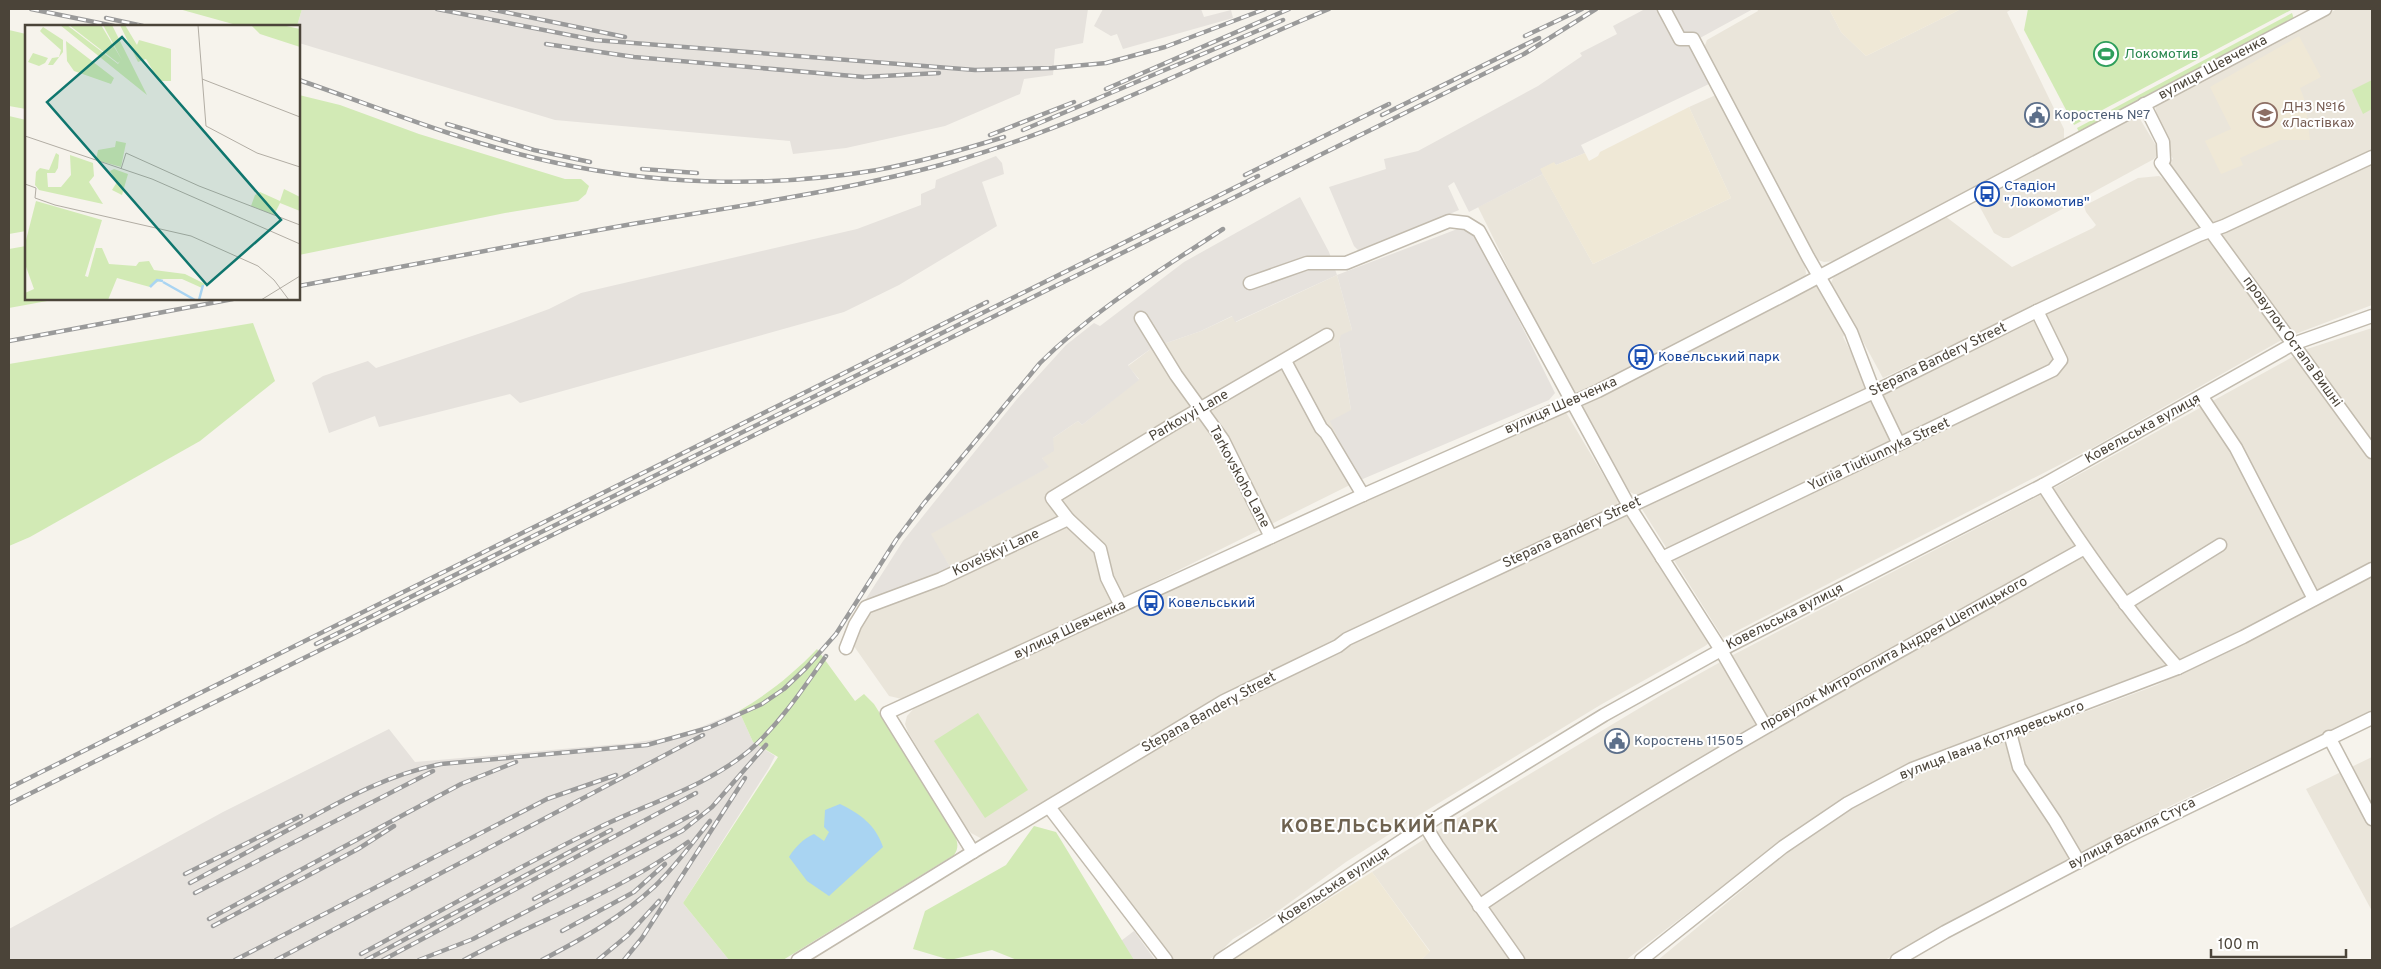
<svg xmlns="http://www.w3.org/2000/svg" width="2381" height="969" viewBox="0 0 2381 969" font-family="Overpass,sans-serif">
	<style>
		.residential { fill: #eae5da }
		.industrial { fill: #e6e2dd }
		.education { fill: #efe8d6 }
		.green { fill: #d2eab5 }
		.water { fill: #a9d4f2 }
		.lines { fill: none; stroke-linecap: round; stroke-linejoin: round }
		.minor-casing { stroke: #c2bbae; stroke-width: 15 }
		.minor { stroke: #fff; stroke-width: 12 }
		.rail-casing { stroke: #9a9a9a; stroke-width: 4.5 }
		.rail { stroke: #fff; stroke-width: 2.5; stroke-dasharray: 8; stroke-linecap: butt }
		.labels { text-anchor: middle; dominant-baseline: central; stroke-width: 4; stroke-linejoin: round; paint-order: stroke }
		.leisure-label { font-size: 14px; fill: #27864d; stroke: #fff; text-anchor: start }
		.street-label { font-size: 14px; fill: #4b4439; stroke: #fff }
		.education-label { font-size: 14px; fill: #785e54; stroke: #fff; text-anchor: start }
		.service-label { font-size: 14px; fill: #4e5e75; stroke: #fff; text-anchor: start }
		.transit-label { font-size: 14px; fill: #164399; stroke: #fff; text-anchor: start }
		.district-label { font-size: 19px; font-weight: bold; letter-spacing: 1px; fill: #6e6250; stroke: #fff }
		.inset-river { fill: none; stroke: #a9d4f2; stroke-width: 2.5 }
		.inset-road { fill: none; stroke: #b2ada4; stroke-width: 1 }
		.view { fill: #0f766e; fill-opacity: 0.15; stroke: #0f766e; stroke-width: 2.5 }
		.inset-edge { fill: none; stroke: #4b4439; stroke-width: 2.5 }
	</style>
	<rect width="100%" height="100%" fill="#f6f3ec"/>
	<g class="residential">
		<path d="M1757 9H1829L1841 32 1866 56 1961 9H2012L2007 12 2064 129V139L1835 261 1824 262 1818 260 1813 253 1704 48 1707 40 1758 11Z"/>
		<path d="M2337 9H2372V153L2220 223 2213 224 2174 174 2168 162 2173 159 2160 133 2155 105Z"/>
		<path d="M1718 94 1805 265 1806 274 1804 277 1770 298 1591 389 1575 392 1566 385 1478 207 1543 174 1593 264 1731 198 1689 107Z"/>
		<path d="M2137 114 2158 149V154L2154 159 2009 238H2003L1994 233 1976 200Z"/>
		<path d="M2372 161V305L2285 338 2092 448 1723 638 1640 506Z"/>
		<path d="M2159 176 2165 180 2201 226 1883 378 1831 283 1835 274 1945 216 2012 267 2093 228 2096 225 2086 212 2084 206 2138 178Z"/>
		<path d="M1337 275 1352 330 1339 341 1351 410 1358 481 1036 641 902 699 889 696 844 632 860 608 952 570 930 534 1048 467 1042 458 1053 438 1078 421 1082 425 1139 379 1128 366 1152 348 1201 331 1233 316 1236 322Z"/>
		<path d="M1816 285 1819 286 1845 334 1843 337 1870 388 1638 496 1630 492 1581 412 1583 404Z"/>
		<path d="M2372 328V563L2264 621 2169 665 2067 703 2040 716 1957 745 1911 765 1783 840 1626 960H1421L1430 951 1372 872 1498 793 1663 694 1733 655 2056 487 2307 349Z"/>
		<path d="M1564 409 1618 500 1617 507 1234 689 1150 743 984 840 971 833 965 826 908 732 905 724 907 716 919 703Z"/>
		<path d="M1626 513 1705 631 1709 643 1705 646 1602 704 1424 812 1346 862 1267 919 1233 939 1218 954 1208 960H1172L1058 811V808L1226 706 1346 649 1349 643Z"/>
		<path d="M2372 576V711L2174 804 2003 894 1885 960H1658L1788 852 1852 809 1903 782 1966 754 2011 740 2157 685 2246 642Z"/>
		<path d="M2372 757V911L2306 789Z"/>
	</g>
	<g class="industrial">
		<path d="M302 9H1088L1083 43 1055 49 1053 75 1024 79 1020 94 945 126 846 148 793 154 790 141 555 120 299 43V26H297Z"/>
		<path d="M1103 9H1201L1204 17 1231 10 1233 18 1123 49 1117 34 1111 36 1094 26Z"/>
		<path d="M1645 9H1753L1689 44 1709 84 1581 145 1585 153 1556 165 1554 163 1541 169 1543 174 1469 212 1454 182 1448 186 1459 210 1360 252 1354 246 1329 187 1386 169 1384 159 1418 151 1538 86 1582 56 1580 53 1617 34 1613 26Z"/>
		<path d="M996 156 1002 163 1004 174 982 182 997 226 899 285 844 312 520 403 510 394 379 427 375 416 329 433 312 383 323 376 368 361 376 368 505 325 549 309 581 293 857 229 921 205V194L935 188 936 180Z"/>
		<path d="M1300 197 1329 252 1337 275 1460 228 1475 232 1555 393 1549 400 1358 481 1330 421 1351 410 1339 341 1341 335 1352 330 1337 275 1235 322 1232 316 1201 331 1152 348 1128 365 1139 380 1082 425 1078 421 1053 438 1054 451 1042 458 1049 467 931 534 952 570 860 608 903 541 1017 399 1066 345 1094 323 1100 326 1184 262Z"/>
		<path d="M739 711 753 742 775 756 769 768 683 903 729 960H9V929L223 812 389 729 415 762 631 743 671 737 701 727Z"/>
		<path d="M1134 931 1155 960H1129L1117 944Z"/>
	</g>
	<g class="education">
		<path d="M1829 9H1961L1866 56 1841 32Z"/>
		<path d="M2299 36 2321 77 2300 88 2305 101 2310 140H2280L2240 158 2243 165 2221 174 2205 141 2231 129 2210 87Z"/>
		<path d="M1689 107 1731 198 1593 264 1540 169 1554 162 1556 165 1585 153 1589 161 1598 156 1600 152Z"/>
		<path d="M1372 872 1430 952 1421 960H1231Z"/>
	</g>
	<g class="green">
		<path d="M179 9H302L297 26H240Z"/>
		<path d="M2028 9H2291V10L2074 125 2024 30Z"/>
		<path d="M2292 13 2294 19 2079 132 2077 128Z"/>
		<path d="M9 30 26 34V109L9 106Z"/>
		<path d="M2372 80V109L2363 114 2352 90Z"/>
		<path d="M299 95 340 105 419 134 565 179H581L589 186 586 194 578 201 505 213 299 255Z"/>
		<path d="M9 116 26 120V231L9 234Z"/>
		<path d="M26 246V299H58L9 308V249Z"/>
		<path d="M253 323 275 381 200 441 30 537 9 546V364Z"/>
		<path d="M817 649 855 701 864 694 874 704 946 819C952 831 963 843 954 855L783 960H729L683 903 778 757 753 742 739 711C768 694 793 674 817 649Z"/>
		<path d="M978 713 1028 790 985 818 934 741Z"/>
		<path d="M1034 826 1056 832 1134 960H1017L992 950 950 960 913 949 925 911 1006 865Z"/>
	</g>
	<path class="water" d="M840 804C859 813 876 825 883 847L829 896 807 881 789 857C795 847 803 839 814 834L824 841 829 832 824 827 825 810Z"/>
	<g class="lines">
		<defs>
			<g id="minor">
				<path d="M1664 9 1680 39H1693L1808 257 1851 332 1874 392 1899 444"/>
				<path d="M2144 104 2163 142 2164 160 2161 163 2372 452"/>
				<path d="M1250 283 1307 263H1346L1449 221 1466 223 1479 231 1629 506 1721 650 1765 726"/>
				<path d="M1141 318 1176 375 1223 440 1271 537"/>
				<path d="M1285 361 1321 428 1326 433 1363 495"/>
				<path d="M2202 397 2236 448 2314 599"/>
				<path d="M2043 485C2084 549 2127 611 2178 668"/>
				<path d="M1662 558 2053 370 2061 360 2037 311"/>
				<path d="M2125 604 2220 545"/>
				<path d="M1121 606 1107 578 1100 549 1068 519 1052 498 1172 425 1327 335"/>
				<path d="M846 648 855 625 866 607 941 579 1068 519"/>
				<path d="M2010 733 2019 767 2055 821 2079 862"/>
				<path d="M2329 737 2372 819"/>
				<path d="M1049 807 1166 960"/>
				<path d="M1426 827 1437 845 1518 960"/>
				<path d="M973 852 887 713 1363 495 1598 391 1786 294 2325 9"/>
				<path d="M1479 906C1672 774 1879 663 2083 549"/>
				<path d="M798 960 973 852 1224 701 1338 646 1347 639 1874 392 2037 311 2199 235 2224 226 2372 157"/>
				<path d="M1220 960 1441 815 1604 715 1721 650 2043 485 2293 344 2372 316"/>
				<path d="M1641 960 1783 847 1848 803 1912 769 2178 668 2243 637 2372 569"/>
				<path d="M1897 960 1945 932 2124 838 2372 718"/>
			</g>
		</defs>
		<use href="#minor" class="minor-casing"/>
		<use href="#minor" class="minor"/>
		<defs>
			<g id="rail">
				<path d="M31 9 114 26"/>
				<path d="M437 9 595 40 975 70 1052 68 1106 63 1165 47 1265 9"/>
				<path d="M490 9 625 37"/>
				<path d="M106 18 143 26"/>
				<path d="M1525 36 1582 9"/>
				<path d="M546 44 634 57 864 77 939 73"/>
				<path d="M299 80C377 107 455 139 535 158 646 185 765 189 877 170 920 162 962 150 1004 137"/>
				<path d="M1106 89 1289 9"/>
				<path d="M1382 115 1539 38"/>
				<path d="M447 124 534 150 590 162"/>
				<path d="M1023 130 1283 20"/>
				<path d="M990 135 1074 102"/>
				<path d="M642 169 697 173"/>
				<path d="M1245 175 1389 104"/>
				<path d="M299 286C412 265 524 243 638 223 744 205 851 190 955 161 1084 124 1205 60 1329 9"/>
				<path d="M9 341 233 299"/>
				<path d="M316 644 1258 176"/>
				<path d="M9 788 987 302"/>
				<path d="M9 804 1524 54 1596 9"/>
				<path d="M185 874 301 816"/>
				<path d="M190 883C227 863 264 843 301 823 346 798 390 774 441 764L647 745 708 728 762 704 784 689 806 668 836 634 896 540 924 503 1040 363C1093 310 1161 270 1223 229"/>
				<path d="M195 893 433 771"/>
				<path d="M534 899 697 812"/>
				<path d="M209 919 461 784 516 762"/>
				<path d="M213 926 358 849 394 826"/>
				<path d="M562 931 634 892 665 864"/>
				<path d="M361 954C439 912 516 868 596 829 648 803 704 788 750 750 780 723 803 689 826 656"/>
				<path d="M235 960 547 799 616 775"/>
				<path d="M276 960 703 735"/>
				<path d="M366 960 611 830"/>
				<path d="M383 960 696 793"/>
				<path d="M419 960 473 939 682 831 712 807 766 745"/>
				<path d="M464 960C538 920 620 892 688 842"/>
				<path d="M542 960C582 939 622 917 655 886 675 867 692 843 710 821"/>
				<path d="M598 960 628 935 659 901"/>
				<path d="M624 960 642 938 745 778"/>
			</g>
		</defs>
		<use href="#rail" class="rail-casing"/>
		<use href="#rail" class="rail"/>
	</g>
	<defs>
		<symbol id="stadium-ring" viewBox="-11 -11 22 22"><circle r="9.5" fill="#fff" stroke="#2e9e5b" stroke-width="1.5"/><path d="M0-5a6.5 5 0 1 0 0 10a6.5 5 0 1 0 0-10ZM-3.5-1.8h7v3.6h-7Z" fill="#2e9e5b"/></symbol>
		<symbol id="civic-ring" viewBox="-11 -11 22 22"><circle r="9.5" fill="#fff" stroke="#5c6f8a" stroke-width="1.5"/><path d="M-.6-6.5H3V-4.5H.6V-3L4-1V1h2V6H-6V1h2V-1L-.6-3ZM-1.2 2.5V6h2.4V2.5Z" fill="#5c6f8a"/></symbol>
		<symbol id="school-ring" viewBox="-11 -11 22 22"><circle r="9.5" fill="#fff" stroke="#8d6e63" stroke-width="1.5"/><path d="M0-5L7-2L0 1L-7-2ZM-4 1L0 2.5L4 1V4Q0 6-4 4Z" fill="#8d6e63"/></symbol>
		<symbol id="bus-ring" viewBox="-11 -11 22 22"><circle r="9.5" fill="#fff" stroke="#1a4fb4" stroke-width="1.5"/><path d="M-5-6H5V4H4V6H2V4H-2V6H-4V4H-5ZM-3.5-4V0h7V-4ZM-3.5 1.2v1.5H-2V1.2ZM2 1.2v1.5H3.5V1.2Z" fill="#1a4fb4"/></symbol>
	</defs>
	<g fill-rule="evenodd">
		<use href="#stadium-ring" x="2092" y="40" width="28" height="28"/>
		<use href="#civic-ring" x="2023" y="101" width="28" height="28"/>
		<use href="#school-ring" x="2251" y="101" width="28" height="28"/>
		<use href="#bus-ring" x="1973" y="180" width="28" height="28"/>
		<use href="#bus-ring" x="1627" y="343" width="28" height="28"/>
		<use href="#bus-ring" x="1137" y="589" width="28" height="28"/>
		<use href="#civic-ring" x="1603" y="727" width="28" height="28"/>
	</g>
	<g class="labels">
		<g class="leisure-label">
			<text x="2124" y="54">Локомотив</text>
		</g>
		<g class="street-label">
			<text transform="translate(2213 68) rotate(-28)">вулиця Шевченка</text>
			<text transform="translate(2292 342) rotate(54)">провулок Остапа Вишні</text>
			<text transform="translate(1938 360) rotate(-26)">Stepana Bandery Street</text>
			<text transform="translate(1561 406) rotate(-24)">вулиця Шевченка</text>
			<text transform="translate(1189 416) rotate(-30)">Parkovyi Lane</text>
			<text transform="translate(2143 429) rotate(-29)">Ковельська вулиця</text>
			<text transform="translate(1879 455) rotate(-25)">Yuriia Tiutiunnyka Street</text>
			<text transform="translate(1239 477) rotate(62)">Tarkovskoho Lane</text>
			<text transform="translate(1572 533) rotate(-25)">Stepana Bandery Street</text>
			<text transform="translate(996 553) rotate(-25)">Kovelskyi Lane</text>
			<text transform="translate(1785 617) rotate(-27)">Ковельська вулиця</text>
			<text transform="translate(1070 630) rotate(-25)">вулиця Шевченка</text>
			<text transform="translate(1894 654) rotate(-29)">провулок Митрополита Андрея Шептицького</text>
			<text transform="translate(1209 713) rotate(-29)">Stepana Bandery Street</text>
			<text transform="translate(1992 741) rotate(-21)">вулиця Івана Котляревського</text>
			<text transform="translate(2132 834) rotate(-27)">вулиця Василя Стуса</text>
			<text transform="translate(1334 886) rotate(-33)">Ковельська вулиця</text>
		</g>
		<g class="education-label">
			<text x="2282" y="107">ДНЗ №16<tspan x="2282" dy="16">«Ластівка»</tspan></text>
		</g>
		<g class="service-label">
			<text x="2054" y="115">Коростень №7</text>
			<text x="1634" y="741">Коростень 11505</text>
		</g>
		<g class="transit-label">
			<text x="2004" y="186">Стадіон<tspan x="2004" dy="16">"Локомотив"</tspan></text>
			<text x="1658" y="357">Ковельський парк</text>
			<text x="1168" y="603">Ковельський</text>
		</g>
		<g class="district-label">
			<text x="1390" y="827">КОВЕЛЬСЬКИЙ ПАРК</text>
		</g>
	</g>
	<g transform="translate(25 25)">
		<rect width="275" height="275" fill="#f6f3ec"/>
		<path d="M35 0H42L93 39 95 36 93 38 44 0H76L97 35 78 0H87L122 70ZM95 0H100L112 20 114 15 146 24V56H134L121 34 113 37ZM226 0H257L275 4V22L235 9ZM18 2 38 15V27L28 40H23L27 33 34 32 36 25 18 9 15 6ZM41 16 89 53 86 59 49 46 42 36ZM8 28 23 33 20 38 14 41 3 37ZM91 116 101 118 96 142 71 135 73 125 90 122ZM31 128 34 130 33 143 30 148H22L23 162H36L46 150 45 130 68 138 69 151 64 157 78 179 14 165 10 160 11 147 15 143 24 145ZM89 144 103 149 97 170 87 165 92 157 85 146ZM259 164 275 172V186L255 178 249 190 226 181 230 170 235 167 255 176ZM11 176 77 195 60 251 63 252 71 223H77L84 239 111 241 114 237 124 236 129 245 160 249 180 259 177 263 157 254H137L125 262 92 253 83 275H0V268L9 264 0 239V219Z" fill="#d2eab5"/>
		<path class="inset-river" d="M138 257 170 275M125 262 132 255 138 256M174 275 178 260"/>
		<path class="inset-road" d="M173 0 181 101 232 128 275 142M177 54 275 92M0 111 127 154 275 219M96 144 101 128 174 161 275 200M0 159 11 163 10 173 30 180 166 211 233 241 249 255 264 275M236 275 275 251"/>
		<path class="view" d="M97 12 256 195 182 260 22 77Z"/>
		<rect width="275" height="275" class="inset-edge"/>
	</g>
	<rect width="2381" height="969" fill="none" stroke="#4b4439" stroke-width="20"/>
	<path d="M2211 949v8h135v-8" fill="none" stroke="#4b4439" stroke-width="2.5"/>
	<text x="2218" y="949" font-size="15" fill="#4b4439" stroke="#ffffff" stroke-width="4" paint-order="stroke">100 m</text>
</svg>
